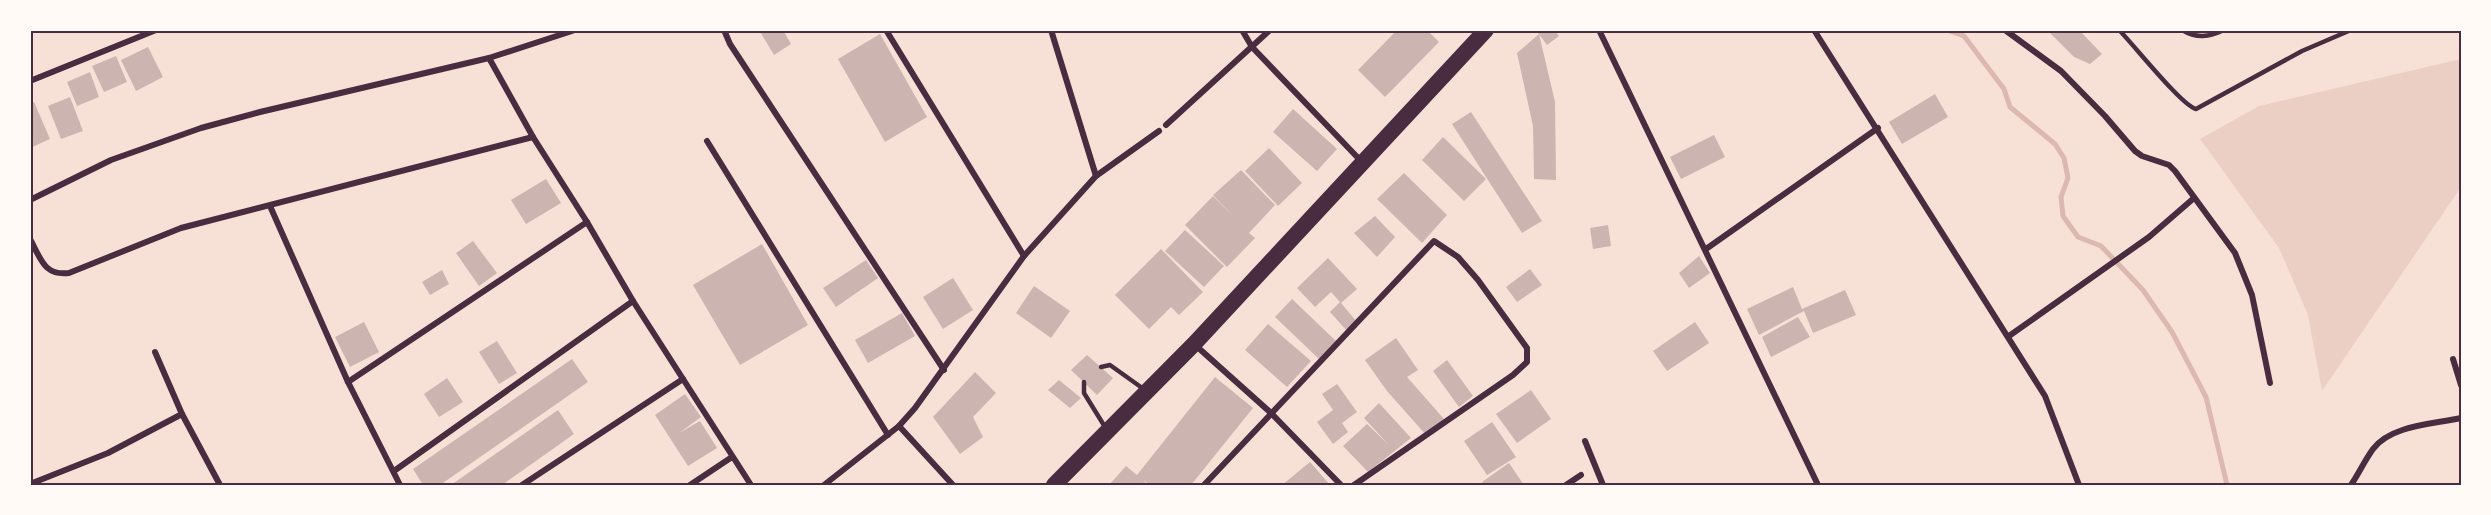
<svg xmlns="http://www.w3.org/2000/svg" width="2491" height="515" viewBox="0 0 2491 515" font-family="'Source Sans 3',sans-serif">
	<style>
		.green { fill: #ebcfc5 }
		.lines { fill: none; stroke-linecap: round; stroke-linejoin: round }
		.stream { stroke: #dcb8b0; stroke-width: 5 }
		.building { fill: #ccb4b1 }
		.service { stroke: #4a2c40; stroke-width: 4.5 }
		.minor { stroke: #4a2c40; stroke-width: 6 }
		.trunk { stroke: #4a2c40; stroke-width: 16 }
		.neatline { fill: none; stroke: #4a2c40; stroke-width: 2 }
	</style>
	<rect width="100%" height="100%" fill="#f7e1d7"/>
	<path class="green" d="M2461 59V187L2322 391 2308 315 2279 248 2200 139 2259 106Z"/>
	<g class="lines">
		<path class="stream" d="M1947 30 1964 36 2004 89 2010 107 2055 144 2064 158 2068 178 2061 197 2063 216 2078 237 2101 246 2143 290 2172 332 2206 397 2227 485"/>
	</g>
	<g class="building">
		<path d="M759 30H783L791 44 774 55Z"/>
		<path d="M1397 30H1427L1439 42 1385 97 1358 70Z"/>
		<path d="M1536 30H1555L1559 36 1547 45Z"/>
		<path d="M2047 30H2079L2102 54 2090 64 2074 57Z"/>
		<path d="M880 34 927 117 885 142 838 59Z"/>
		<path d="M1539 34 1555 102 1556 180 1534 179 1533 126 1517 53Z"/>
		<path d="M148 47 163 77 136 91 121 60Z"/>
		<path d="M116 56 127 82 104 92 92 66Z"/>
		<path d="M90 72 99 97 77 106 67 82Z"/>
		<path d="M1935 94 1948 117 1902 144 1889 122Z"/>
		<path d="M70 97 83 131 61 139 48 106Z"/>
		<path d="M34 102 50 139 30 148V103Z"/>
		<path d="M1293 109 1337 149 1317 171 1273 132Z"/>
		<path d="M1471 112 1542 221 1522 233 1452 124Z"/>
		<path d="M1714 135 1725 157 1681 179 1670 157Z"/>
		<path d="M1443 137 1486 179 1464 201 1422 160Z"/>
		<path d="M1269 148 1302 183 1278 206 1245 171Z"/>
		<path d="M1241 170 1275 205 1249 233 1255 238 1227 267 1185 225 1213 196 1234 217 1213 195Z"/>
		<path d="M1404 173 1447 215 1422 243 1377 199Z"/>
		<path d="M546 179 561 203 526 224 511 200Z"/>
		<path d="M1375 216 1395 237 1377 257 1354 233Z"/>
		<path d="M1608 225 1611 246 1593 249 1590 228Z"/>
		<path d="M1185 230 1224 266 1204 287 1165 251Z"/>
		<path d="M473 241 497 273 479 286 456 253Z"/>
		<path d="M762 244 808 325 740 365 693 285Z"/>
		<path d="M1161 249 1203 292 1179 315 1171 307 1149 329 1115 295Z"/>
		<path d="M1699 256 1710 273 1689 288 1679 273Z"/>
		<path d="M1328 258 1357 289 1341 303 1357 322 1347 331 1330 312 1340 302 1331 292 1315 307 1297 288Z"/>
		<path d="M866 260 878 278 836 307 823 288Z"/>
		<path d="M1530 269 1542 285 1517 302 1506 287Z"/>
		<path d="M442 270 449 284 430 295 422 282Z"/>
		<path d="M953 278 973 310 943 329 923 297Z"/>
		<path d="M1034 286 1070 311 1051 338 1016 313Z"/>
		<path d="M1793 287 1802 309 1845 290 1856 315 1813 333 1804 311 1759 335 1747 309Z"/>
		<path d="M1292 299 1336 341 1319 359 1275 317Z"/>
		<path d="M902 313 915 336 868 363 855 340Z"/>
		<path d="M1798 317 1810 337 1771 357 1762 337Z"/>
		<path d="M364 322 379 352 350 367 335 337Z"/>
		<path d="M1695 322 1709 343 1667 371 1653 351Z"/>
		<path d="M1268 324 1311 361 1287 387 1245 350Z"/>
		<path d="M1396 338 1418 370 1407 377 1444 419 1426 435 1387 391 1365 360Z"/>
		<path d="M497 341 517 373 499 384 479 352Z"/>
		<path d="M1087 355 1113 378 1097 395 1071 370Z"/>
		<path d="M572 359 588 382 440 485H423L413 469Z"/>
		<path d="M1447 360 1473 396 1459 407 1433 371Z"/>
		<path d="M975 372 996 393 973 417 983 437 960 454 933 417Z"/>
		<path d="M1215 377 1253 408 1191 485H1150L1143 480 1148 485H1109L1126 466 1137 475Z"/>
		<path d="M447 378 463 402 439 417 424 394Z"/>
		<path d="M1059 380 1081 398 1070 408 1048 390Z"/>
		<path d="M1337 384 1357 412 1342 423 1348 432 1333 444 1317 422 1333 410 1322 394Z"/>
		<path d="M1531 390 1551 419 1517 443 1496 414Z"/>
		<path d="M685 394 701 417 679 433 700 421 717 448 688 466 655 415Z"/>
		<path d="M1379 403 1411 438 1368 472 1343 446 1367 424 1389 445 1364 418Z"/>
		<path d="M558 410 574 434 502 485H451Z"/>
		<path d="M1492 422 1516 457 1487 475 1464 441Z"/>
		<path d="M1310 462 1330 485H1282Z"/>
		<path d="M1509 463 1524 485H1484L1482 482Z"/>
	</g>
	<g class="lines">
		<g class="service">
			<path d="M2119 30C2134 45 2182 106 2196 109L2302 51 2351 30"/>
			<path d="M2182 30C2197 39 2209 37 2224 30"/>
			<path d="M1101 367 1110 365 1145 390"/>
			<path d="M1084 382V393L1105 427"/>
		</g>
		<g class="minor">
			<path d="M724 30 730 44 944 370"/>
			<path d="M886 30 1024 256"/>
			<path d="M1051 30 1096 176"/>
			<path d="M1242 30 1252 47 1361 161"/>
			<path d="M1599 30 1818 485"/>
			<path d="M1814 30 2045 396 2079 485"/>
			<path d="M2005 30 2061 71 2105 116 2135 151 2142 156 2169 165 2175 171 2235 253 2252 295 2270 383"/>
			<path d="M489 58 533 137 587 222 633 301 751 485"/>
			<path d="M30 81 156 30"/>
			<path d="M1166 125 1270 30"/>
			<path d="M707 141 888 435"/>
			<path d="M30 200 111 160 201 128 260 112 489 58 575 30"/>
			<path d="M270 206 348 382 400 485"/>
			<path d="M30 239C41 259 44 276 69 273L181 228 533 137"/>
			<path d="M1706 249 1878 128"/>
			<path d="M2009 336 2149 237 2194 198"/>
			<path d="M1194 344 1271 413 1341 485"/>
			<path d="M155 352 182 414 220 485"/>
			<path d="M2453 359 2461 385"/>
			<path d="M348 382 587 222"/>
			<path d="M899 426 953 485"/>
			<path d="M1585 441 1603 485"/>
			<path d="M394 471 633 301"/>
			<path d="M30 484 108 453 182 414"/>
			<path d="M522 485 683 379"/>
			<path d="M690 485 732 457"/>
			<path d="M824 485 899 426 915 408 1024 256 1096 176 1159 131"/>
			<path d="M1204 485 1434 241 1458 257 1478 280 1527 348V362L1513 375 1354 485"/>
			<path d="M1566 485 1581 475"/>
			<path d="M2351 485C2359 473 2365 460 2373 449 2391 425 2434 424 2461 418"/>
		</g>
		<path class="trunk" d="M1054 485 1194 344 1486 30"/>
	</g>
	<rect width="2491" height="515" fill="none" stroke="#fffaf5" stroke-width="63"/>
	<rect x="32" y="32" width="2428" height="452" class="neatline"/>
</svg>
